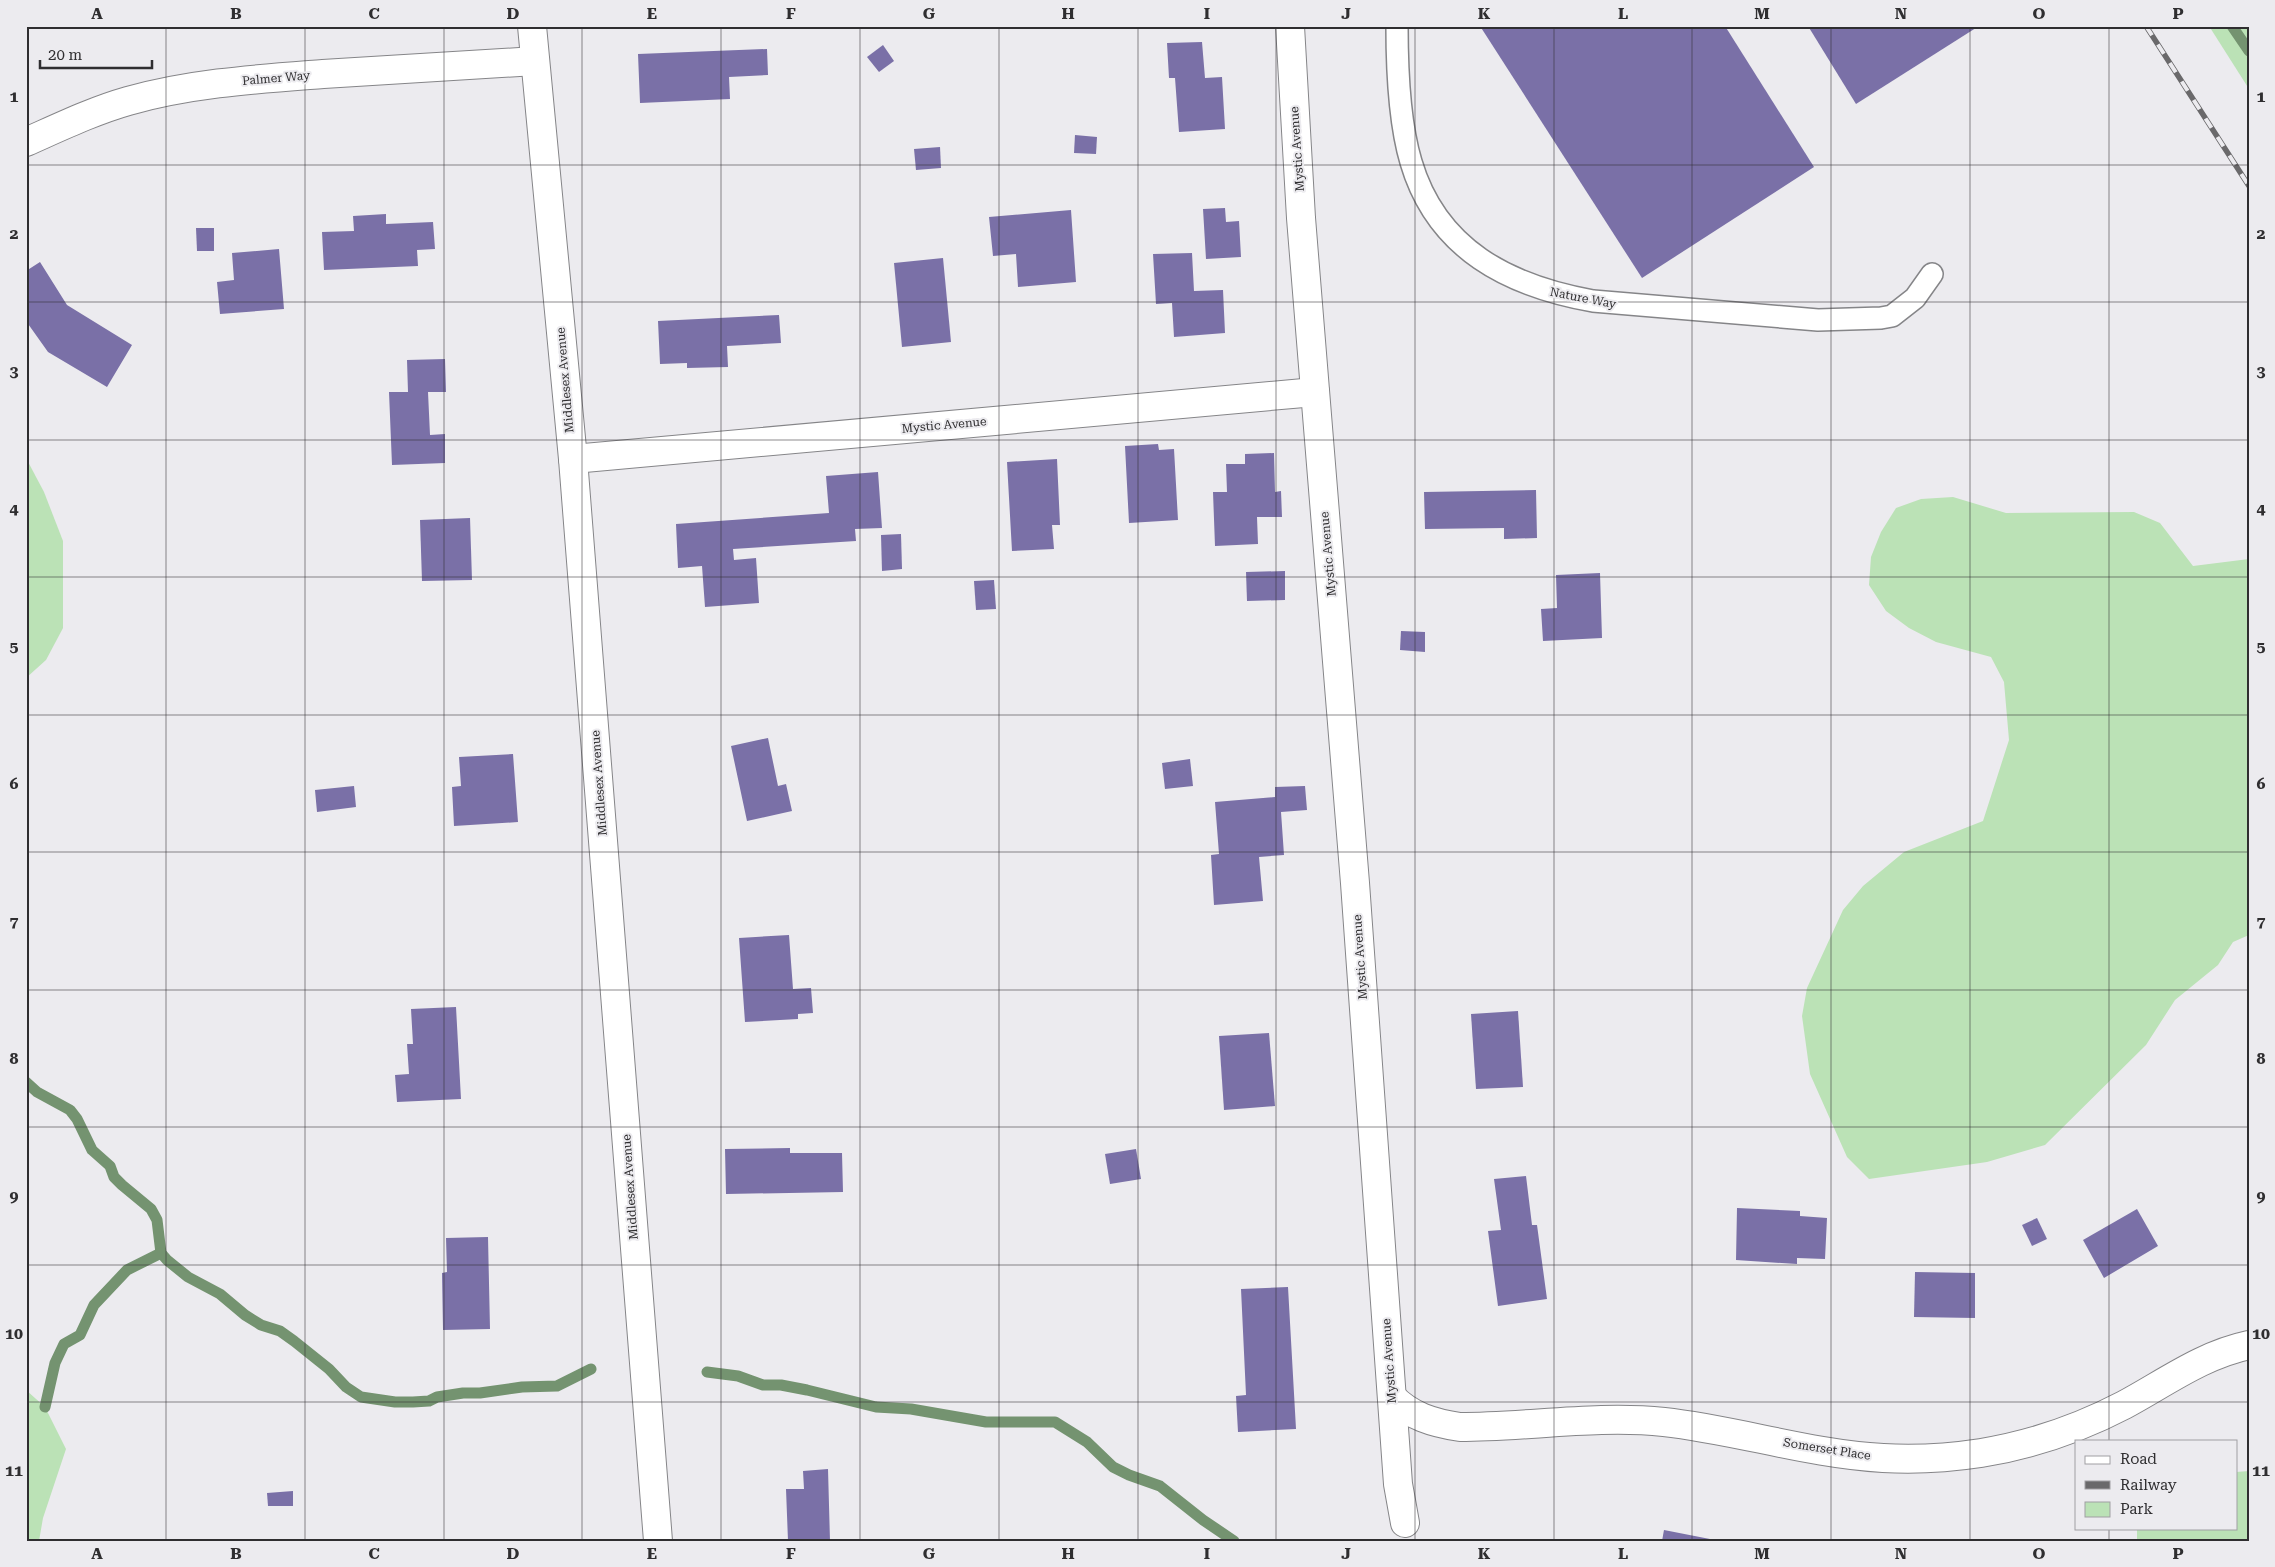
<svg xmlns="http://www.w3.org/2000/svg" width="2275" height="1567" viewBox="0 0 2275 1567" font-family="'Roboto Serif',serif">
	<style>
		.green { fill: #bbe2b6 }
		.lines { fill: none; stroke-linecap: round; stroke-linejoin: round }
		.stream { stroke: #749370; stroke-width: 11 }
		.building { fill: #7a70a7 }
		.lane-casing { stroke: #858588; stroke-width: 24 }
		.street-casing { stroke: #858588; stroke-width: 30 }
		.secondary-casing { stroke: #858588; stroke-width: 30 }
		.lane { stroke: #fff; stroke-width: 21 }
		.street { stroke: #fff; stroke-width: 28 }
		.secondary { stroke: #fff; stroke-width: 28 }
		.rail-casing { stroke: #6a696b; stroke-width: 5.5 }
		.rail { stroke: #ecebef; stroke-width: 4; stroke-dasharray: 11; stroke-linecap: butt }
		.grid { fill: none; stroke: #2f2e30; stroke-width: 1; stroke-opacity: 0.55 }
		.labels { text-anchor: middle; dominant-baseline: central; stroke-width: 4; stroke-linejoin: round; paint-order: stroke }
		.street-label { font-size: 12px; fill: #2f2e30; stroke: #ecebef }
		.neatline { fill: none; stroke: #2f2e30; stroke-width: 2 }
		.grid-label { font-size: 16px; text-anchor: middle; font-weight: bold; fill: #2f2e30 }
	</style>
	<rect width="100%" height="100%" fill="#ecebef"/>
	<g class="green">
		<path d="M2209 26H2249V89Z"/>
		<path d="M26 458 44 492 63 541V628L46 660 26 678Z"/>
		<path d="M1953 497 2006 513 2134 512 2160 523 2193 566 2249 559V935L2233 942 2218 965 2175 1000 2146 1045 2045 1145 1987 1162 1869 1179 1847 1157 1810 1074 1802 1016 1807 988 1843 910 1863 886 1904 852 1983 821 2009 740 2004 682 1991 657 1936 642 1909 628 1886 611 1869 585 1871 557 1881 532 1896 508 1921 499Z"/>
		<path d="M26 1390 45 1407 66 1449 43 1518 39 1541H26Z"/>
		<path d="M2249 1471V1541H2137V1528H2236V1472Z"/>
	</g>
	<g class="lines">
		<g class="stream">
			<path d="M2232 26 2249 51"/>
			<path d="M26 1082 37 1092 70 1110 77 1119 92 1150 110 1166 114 1177 122 1185 151 1209 157 1220 161 1253 167 1260 188 1277 220 1294 245 1315 261 1325 280 1331 294 1341 329 1369 346 1387 361 1397 395 1402H413L429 1401 437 1397 463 1393H480L522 1387 557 1386 591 1369"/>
			<path d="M707 1372 738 1376 763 1385H781L807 1390 876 1407 911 1409 986 1422H1055L1087 1442 1113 1467 1129 1475 1160 1486 1203 1520 1234 1541"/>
			<path d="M45 1407 55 1363 64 1344 80 1335 94 1305 127 1270 161 1253"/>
		</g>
	</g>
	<g class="building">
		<path d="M1480 26H1725L1814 167 1642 278Z"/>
		<path d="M1808 26H1979L1856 104Z"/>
		<path d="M1202 42 1205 78 1222 77 1225 129 1179 132 1175 78H1169L1167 43Z"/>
		<path d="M883 45 894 61 879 72 867 57Z"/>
		<path d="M767 49 768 75 729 77 730 99 640 103 638 54Z"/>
		<path d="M1075 135 1097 137 1096 154 1074 153Z"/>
		<path d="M940 147 941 168 916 170 914 149Z"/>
		<path d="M1225 208 1226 222 1239 221 1241 257 1206 259 1203 209Z"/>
		<path d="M1071 210 1076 282 1018 287 1016 254 993 256 989 217Z"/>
		<path d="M386 214V224L433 222 435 249 417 250 418 266 324 270 322 232 354 231 353 216Z"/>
		<path d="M196 228H214V251H197Z"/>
		<path d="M279 249 284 309 220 314 217 282 234 280 232 253Z"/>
		<path d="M1192 253 1194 291 1223 290 1225 333 1174 337 1172 303 1156 304 1153 254Z"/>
		<path d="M943 258 951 342 902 347 894 263Z"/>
		<path d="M40 262 67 305 132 345 107 387 48 352 26 321V271Z"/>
		<path d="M779 315 781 343 727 346 728 367 687 368V363L660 364 658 321Z"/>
		<path d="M445 359 446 392H428L430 435 445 434V463L392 465 389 392H408L407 360Z"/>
		<path d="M1158 444 1159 450 1174 449 1178 520 1129 523 1125 446Z"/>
		<path d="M1274 453 1275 492 1281 491 1282 517H1257L1258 544 1215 546 1213 492H1227L1226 464H1245V454Z"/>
		<path d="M1057 459 1060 525H1052L1054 549 1012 551 1007 462Z"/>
		<path d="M878 472 882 528 855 529 856 541 733 549 734 560 756 558 759 603 705 607 702 566 678 568 676 524 829 513 826 476Z"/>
		<path d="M1536 490 1537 538 1504 539V528L1425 529 1424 492Z"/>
		<path d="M470 518 472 580 422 581 420 520Z"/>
		<path d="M901 534 902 569 882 571 881 535Z"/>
		<path d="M1285 571V600L1247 601 1246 572Z"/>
		<path d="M1600 573 1602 638 1543 641 1541 609 1557 608 1556 575Z"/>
		<path d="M994 580 996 609 976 610 974 581Z"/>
		<path d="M1401 631 1425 632V652L1400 650Z"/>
		<path d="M768 738 778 786 786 784 792 811 747 821 731 746Z"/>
		<path d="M513 754 518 822 454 826 452 787 461 786 459 757Z"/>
		<path d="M1190 759 1193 786 1165 789 1162 763Z"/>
		<path d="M354 786 356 807 317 812 315 790Z"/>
		<path d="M1305 786 1307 810 1281 812 1284 855 1259 857 1263 901 1214 905 1211 855 1219 854 1215 802 1275 797V787Z"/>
		<path d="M789 935 793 989 811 988 813 1013 798 1014V1019L745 1022 739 938Z"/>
		<path d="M456 1007 461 1099 397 1102 395 1075 409 1074 407 1044H413L411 1009Z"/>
		<path d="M1518 1011 1523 1087 1476 1089 1471 1014Z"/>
		<path d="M1269 1033 1275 1106 1224 1110 1219 1036Z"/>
		<path d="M790 1148V1153H842L843 1192 726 1194 725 1149Z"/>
		<path d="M1136 1149 1141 1179 1110 1184 1105 1154Z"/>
		<path d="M1526 1176 1532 1225H1537L1547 1299 1498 1306 1488 1231 1501 1230 1494 1179Z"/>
		<path d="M1737 1208 1800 1211V1216L1827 1218 1825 1259 1797 1258V1264L1736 1260Z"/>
		<path d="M2137 1209 2158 1246 2104 1278 2083 1240Z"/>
		<path d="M2037 1218 2047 1239 2032 1246 2022 1225Z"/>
		<path d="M488 1237 490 1329 443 1330 442 1273 447 1272 446 1238Z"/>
		<path d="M1915 1272 1975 1273V1318L1914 1317Z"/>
		<path d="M1288 1287 1296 1429 1238 1432 1236 1396 1246 1395 1241 1289Z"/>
		<path d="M828 1469 830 1541H788L786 1489H804L803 1471Z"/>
		<path d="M293 1491V1506H268L267 1493Z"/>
		<path d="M1664 1530 1715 1540V1541H1662Z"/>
	</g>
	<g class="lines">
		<defs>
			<path id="lane" d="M1397 26C1397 68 1399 122 1411 162 1437 250 1509 286 1593 301L1818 320 1881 318 1892 316 1915 298 1932 274"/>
			<g id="street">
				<path d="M1290 26 1301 218 1355 883 1398 1484 1405 1523"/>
				<path d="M26 142C60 127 93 111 128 101 192 83 258 79 323 74 394 69 465 65 535 61"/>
				<path d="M573 459 1315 392"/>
				<path d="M1392 1397C1410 1416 1433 1423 1460 1427 1527 1427 1597 1415 1664 1422 1737 1430 1809 1454 1883 1458 1915 1460 1948 1458 1981 1453 2030 1445 2080 1428 2124 1405 2165 1383 2202 1355 2249 1345"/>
			</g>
			<path id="secondary" d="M532 26 573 459 658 1541"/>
		</defs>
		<use href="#lane" class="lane-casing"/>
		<use href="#street" class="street-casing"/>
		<use href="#secondary" class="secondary-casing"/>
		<use href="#lane" class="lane"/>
		<use href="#street" class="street"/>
		<use href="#secondary" class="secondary"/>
		<defs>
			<path id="rail" d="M2146 26 2249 186"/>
		</defs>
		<use href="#rail" class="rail-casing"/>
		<use href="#rail" class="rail"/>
	</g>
	<path class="grid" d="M166 26V1541M305 26V1541M444 26V1541M582 26V1541M721 26V1541M860 26V1541M999 26V1541M1138 26V1541M1276 26V1541M1415 26V1541M1554 26V1541M1692 26V1541M1831 26V1541M1970 26V1541M2109 26V1441M26 165H2249M26 302H2249M26 440H2249M26 577H2249M26 715H2249M26 852H2249M26 990H2249M26 1127H2249M26 1265H2249M26 1402H2249M2109 1528V1541"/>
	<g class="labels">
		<g class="street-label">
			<text transform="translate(276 78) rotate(-5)">Palmer Way</text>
			<text transform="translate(1297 149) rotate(-94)">Mystic Avenue</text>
			<text transform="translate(1583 298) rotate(11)">Nature Way</text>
			<text transform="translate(565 380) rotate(-95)">Middlesex Avenue</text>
			<text transform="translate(944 425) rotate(-5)">Mystic Avenue</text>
			<text transform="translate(1328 554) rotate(-95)">Mystic Avenue</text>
			<text transform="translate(599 783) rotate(-94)">Middlesex Avenue</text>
			<text transform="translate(1360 957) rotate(-94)">Mystic Avenue</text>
			<text transform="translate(630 1187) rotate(-94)">Middlesex Avenue</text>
			<text transform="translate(1389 1361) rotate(-94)">Mystic Avenue</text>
			<text transform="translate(1827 1449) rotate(9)">Somerset Place</text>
		</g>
	</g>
	<rect width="2275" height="1567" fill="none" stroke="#ecebef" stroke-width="55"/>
	<rect x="2075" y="1440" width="162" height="90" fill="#ecebef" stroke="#a09fa3"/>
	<rect x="2085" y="1456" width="25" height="8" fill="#ffffff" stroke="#a09fa3"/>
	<text x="2120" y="1464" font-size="15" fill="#2f2e30">Road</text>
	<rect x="2085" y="1481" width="25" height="8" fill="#6a696b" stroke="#a09fa3"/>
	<text x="2120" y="1490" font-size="15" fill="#2f2e30">Railway</text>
	<rect x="2085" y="1502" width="25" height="15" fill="#bbe2b6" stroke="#a09fa3"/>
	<text x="2120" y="1514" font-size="15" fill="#2f2e30">Park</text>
	<path d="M40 60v8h112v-8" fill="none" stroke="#2f2e30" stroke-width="2.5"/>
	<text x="48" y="60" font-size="15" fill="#2f2e30" stroke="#ecebef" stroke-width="4" paint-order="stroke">20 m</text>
	<rect x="28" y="28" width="2220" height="1512" class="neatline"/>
	<g class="grid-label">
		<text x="97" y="19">A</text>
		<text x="236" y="19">B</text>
		<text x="374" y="19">C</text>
		<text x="513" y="19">D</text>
		<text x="652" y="19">E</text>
		<text x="791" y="19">F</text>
		<text x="929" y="19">G</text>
		<text x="1068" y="19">H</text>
		<text x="1207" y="19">I</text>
		<text x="1346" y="19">J</text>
		<text x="1484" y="19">K</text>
		<text x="1623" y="19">L</text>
		<text x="1762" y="19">M</text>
		<text x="1901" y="19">N</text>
		<text x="2039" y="19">O</text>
		<text x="2178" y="19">P</text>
		<text x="14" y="102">1</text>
		<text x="2261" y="102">1</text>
		<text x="14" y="239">2</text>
		<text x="2261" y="239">2</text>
		<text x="14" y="377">3</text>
		<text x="2261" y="377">3</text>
		<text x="14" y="514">4</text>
		<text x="2261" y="514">4</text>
		<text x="14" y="652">5</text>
		<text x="2261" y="652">5</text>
		<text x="14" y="789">6</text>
		<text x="2261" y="789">6</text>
		<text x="14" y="927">7</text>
		<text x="2261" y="927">7</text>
		<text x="14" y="1064">8</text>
		<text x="2261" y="1064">8</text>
		<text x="14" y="1202">9</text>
		<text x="2261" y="1202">9</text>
		<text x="14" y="1339">10</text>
		<text x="2261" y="1339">10</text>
		<text x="14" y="1476">11</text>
		<text x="2261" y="1476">11</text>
		<text x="97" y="1559">A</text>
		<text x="236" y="1559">B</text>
		<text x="374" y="1559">C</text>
		<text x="513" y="1559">D</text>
		<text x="652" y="1559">E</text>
		<text x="791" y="1559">F</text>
		<text x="929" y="1559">G</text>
		<text x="1068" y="1559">H</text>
		<text x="1207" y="1559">I</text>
		<text x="1346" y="1559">J</text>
		<text x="1484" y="1559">K</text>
		<text x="1623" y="1559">L</text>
		<text x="1762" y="1559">M</text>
		<text x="1901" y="1559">N</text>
		<text x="2039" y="1559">O</text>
		<text x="2178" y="1559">P</text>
	</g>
</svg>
